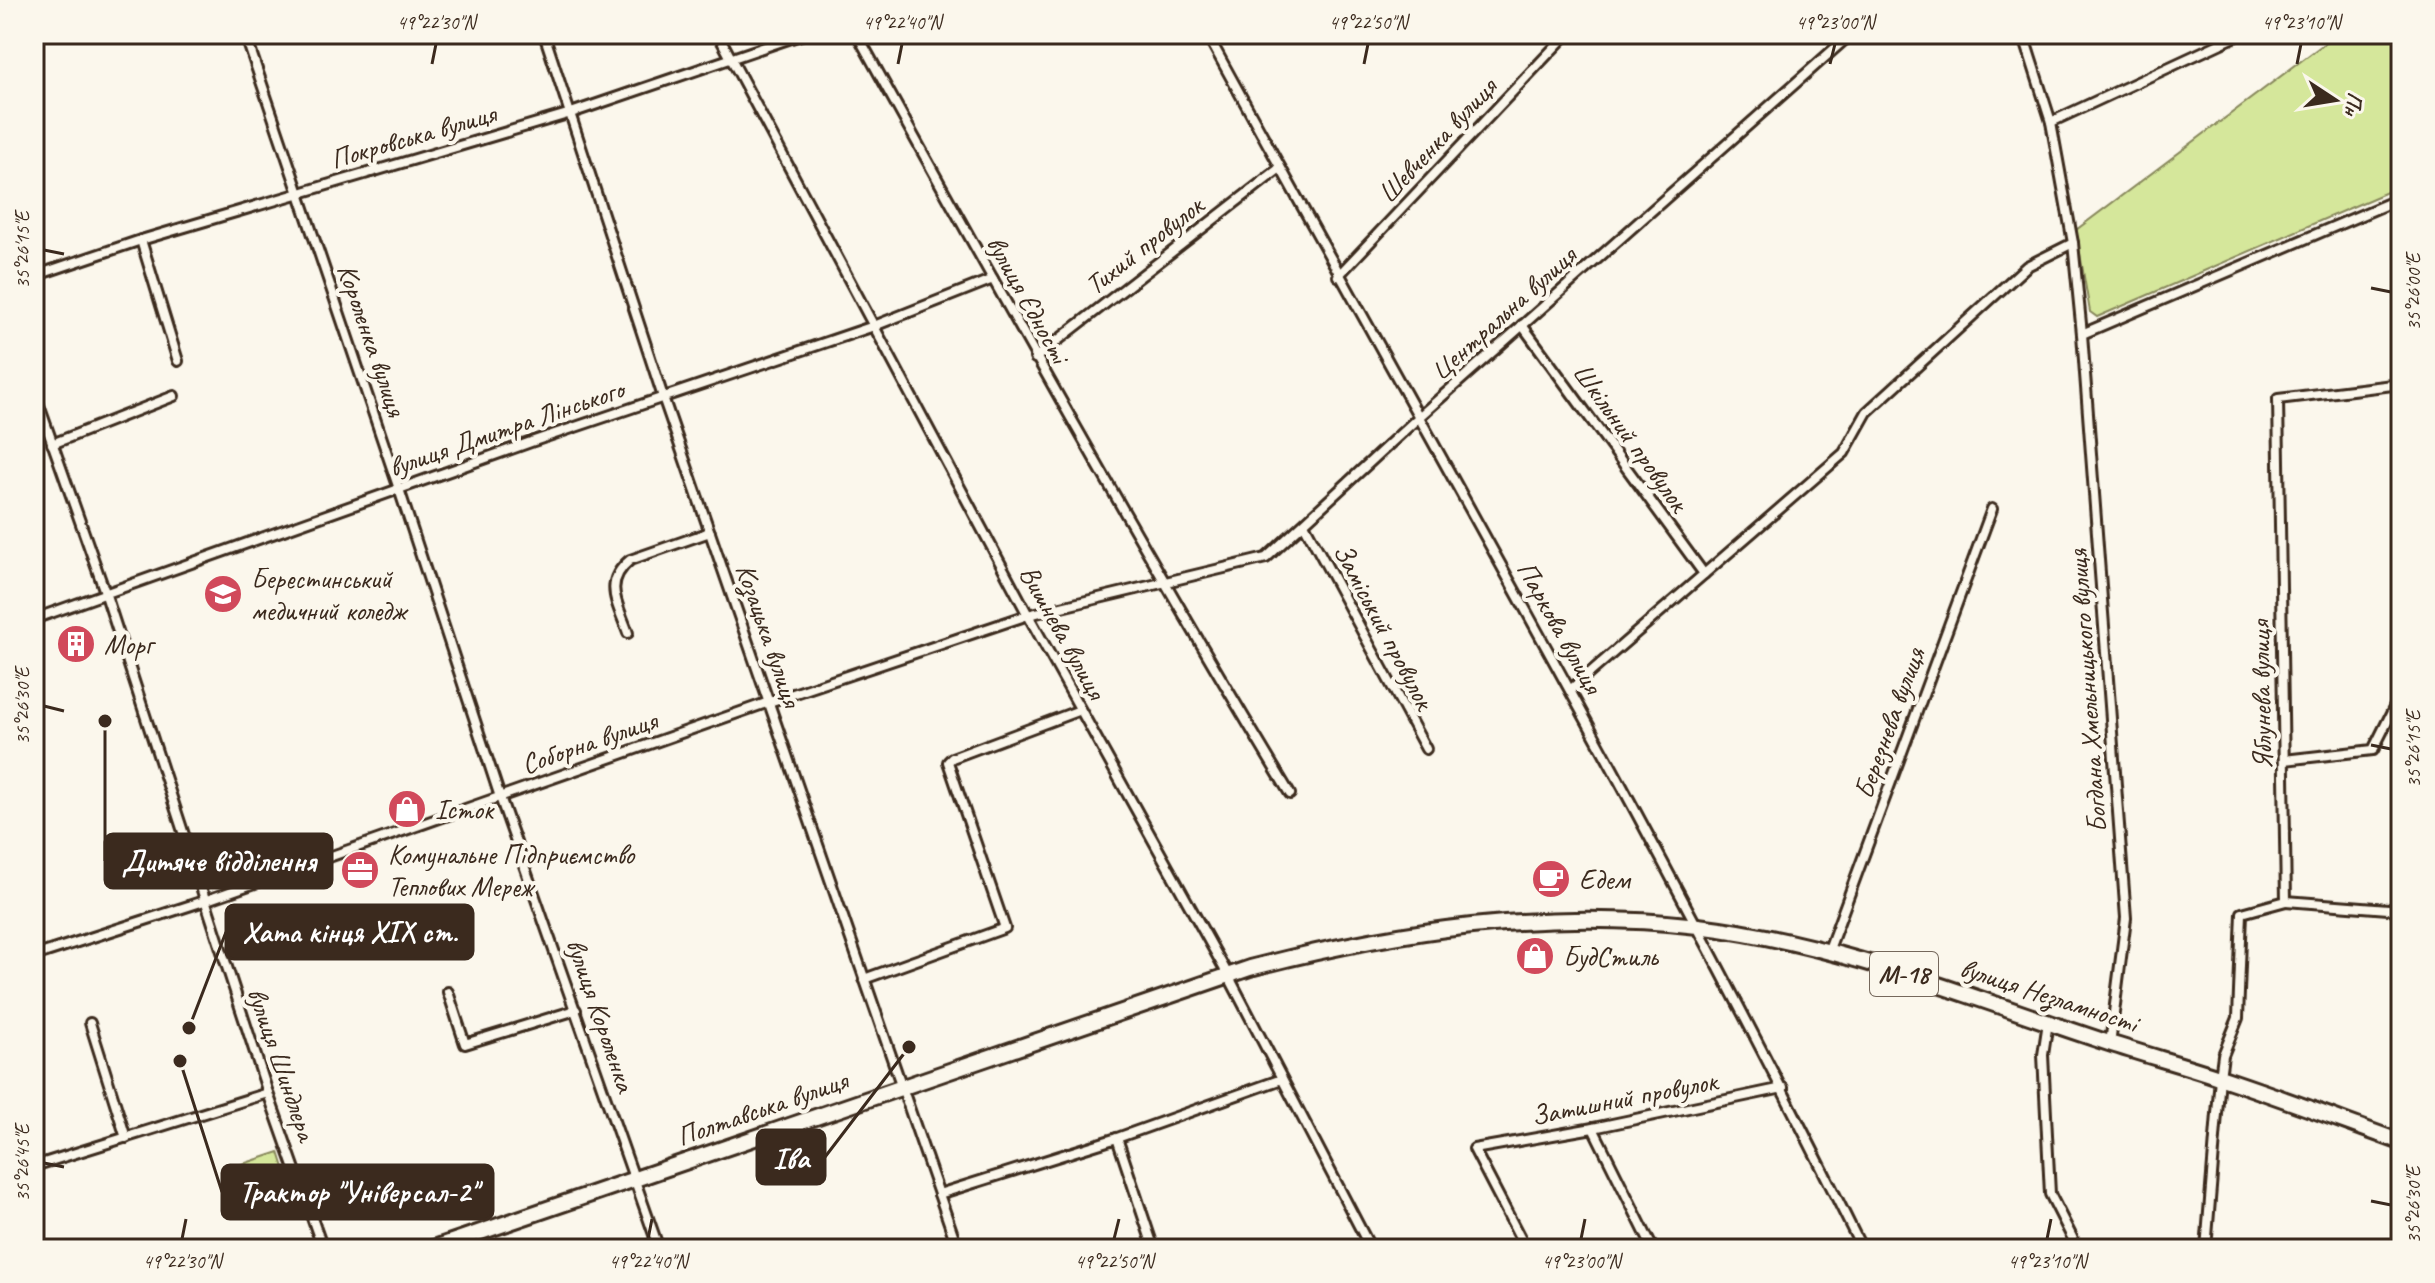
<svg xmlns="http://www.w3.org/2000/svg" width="2435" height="1283" viewBox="0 0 2435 1283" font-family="Caveat,sans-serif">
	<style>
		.green { fill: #d5e79b; stroke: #88885c; stroke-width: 2 }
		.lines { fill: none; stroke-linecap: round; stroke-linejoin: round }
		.minor-casing { stroke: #3b2a1e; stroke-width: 14 }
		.trunk-casing { stroke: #3b2a1e; stroke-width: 20 }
		.minor { stroke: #fbf7ec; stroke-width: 8 }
		.trunk { stroke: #fbf7ec; stroke-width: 14 }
		.ticks { fill: none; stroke: #3b2a1e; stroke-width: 3 }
		.labels { text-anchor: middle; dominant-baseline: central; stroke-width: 8; stroke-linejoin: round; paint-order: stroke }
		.shield { fill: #fbf7ec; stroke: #75685c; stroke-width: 2 }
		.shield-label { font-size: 26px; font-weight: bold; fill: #3b2a1e }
		.street-label { font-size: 28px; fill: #3b2a1e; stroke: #fbf7ec }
		.poi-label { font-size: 28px; fill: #3b2a1e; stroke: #fbf7ec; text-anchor: start }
		.leader { fill: none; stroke: #3b2a1e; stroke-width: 3 }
		.callout-dot { fill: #3b2a1e; stroke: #fbf7ec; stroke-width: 3 }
		.callout { fill: #3b2a1e; stroke: #3b2a1e; stroke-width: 3 }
		.callout-label { font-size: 30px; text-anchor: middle; font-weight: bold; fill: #fff }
		.neatline { fill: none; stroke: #3b2a1e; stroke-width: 3 }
		.ticks-label { font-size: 20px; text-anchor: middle; fill: #3b2a1e }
	</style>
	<rect width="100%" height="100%" fill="#fbf7ec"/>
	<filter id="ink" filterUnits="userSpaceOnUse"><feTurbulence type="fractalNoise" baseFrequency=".0125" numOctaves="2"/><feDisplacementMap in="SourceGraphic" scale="16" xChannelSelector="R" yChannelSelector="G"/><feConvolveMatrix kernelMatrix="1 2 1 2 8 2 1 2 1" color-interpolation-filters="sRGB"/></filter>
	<g filter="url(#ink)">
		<g class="green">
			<path d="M2337 34H2401V186L2097 317 2090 312 2076 230Z"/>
			<path d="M279 1152 285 1171 235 1189 228 1169Z"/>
		</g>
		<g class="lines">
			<defs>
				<g id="minor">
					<path d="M245 34 399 489 500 797 659 1249"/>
					<path d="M544 34 663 397 958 1249"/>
					<path d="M718 34 1028 615 1228 975 1371 1249"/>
					<path d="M857 34C998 289 1139 544 1290 794"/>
					<path d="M1207 34C1428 438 1659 836 1862 1249"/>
					<path d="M2023 34 2051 122 2073 243 2082 334 2126 918 2110 1044"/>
					<path d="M2051 122 2241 34"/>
					<path d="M141 240 178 361"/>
					<path d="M34 276 141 240 571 113 803 34"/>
					<path d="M1338 276 1567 34"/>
					<path d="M1522 325 1704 574"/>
					<path d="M2082 334 2401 198"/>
					<path d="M1035 358 1280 168"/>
					<path d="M34 391 106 595 268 1093 323 1249"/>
					<path d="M52 444 174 396"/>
					<path d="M1304 524 1426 749"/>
					<path d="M34 619 531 442 874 326 993 279"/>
					<path d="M628 633C618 604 602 583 630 560L710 532"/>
					<path d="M1570 690 1844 453 1867 412 2027 266 2073 243"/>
					<path d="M2284 760 2373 750 2401 694"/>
					<path d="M2286 901 2401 910"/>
					<path d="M1828 952 1992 509"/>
					<path d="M34 956 204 901 769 702 1028 615 1266 558 1420 416 1851 34"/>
					<path d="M864 979 1005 928 948 762 952 758 1080 710"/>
					<path d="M448 992 465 1044 576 1010"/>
					<path d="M2048 1022 2043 1055 2050 1194 2078 1249"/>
					<path d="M90 1023 126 1138"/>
					<path d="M1593 1128 1653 1249"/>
					<path d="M1117 1138 1154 1249"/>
					<path d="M34 1166 268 1093"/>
					<path d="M939 1194 1117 1138 1282 1079"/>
					<path d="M1526 1249 1474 1149 1593 1128 1783 1088"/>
					<path d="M2206 1249 2220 1077 2223 1055 2238 1018 2242 913 2286 901 2278 399 2401 384"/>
				</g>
				<path id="trunk" d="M431 1249 1250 968C1396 930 1546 908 1698 926 1840 943 1974 999 2109 1043 2146 1055 2183 1065 2219 1077 2280 1097 2340 1120 2401 1142"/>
			</defs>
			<use href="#minor" class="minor-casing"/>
			<use href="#trunk" class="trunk-casing"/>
			<use href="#minor" class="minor"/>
			<use href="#trunk" class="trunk"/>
		</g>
	</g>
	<path class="ticks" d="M432 64 436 44M898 64 902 44M1364 64 1368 44M1830 64 1835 44M2297 64 2301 44M44 250 64 254M2371 288 2391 292M44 706 64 711M2371 745 2391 749M44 1163 64 1167M2371 1201 2391 1205M182 1239 186 1219M648 1239 652 1219M1114 1239 1119 1219M1581 1239 1585 1219M2047 1239 2051 1219"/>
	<defs>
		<symbol id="university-disc" viewBox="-11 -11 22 22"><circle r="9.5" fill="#d1495b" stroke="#fbf7ec"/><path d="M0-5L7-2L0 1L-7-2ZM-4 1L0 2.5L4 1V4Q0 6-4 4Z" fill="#fff"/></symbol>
		<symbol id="building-disc" viewBox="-11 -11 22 22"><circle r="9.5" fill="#d1495b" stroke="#fbf7ec"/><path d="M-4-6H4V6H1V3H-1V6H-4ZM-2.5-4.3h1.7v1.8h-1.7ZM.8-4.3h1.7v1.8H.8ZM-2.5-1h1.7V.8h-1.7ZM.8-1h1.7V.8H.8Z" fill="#fff"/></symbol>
		<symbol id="shop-disc" viewBox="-11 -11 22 22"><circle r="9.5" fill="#d1495b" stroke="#fbf7ec"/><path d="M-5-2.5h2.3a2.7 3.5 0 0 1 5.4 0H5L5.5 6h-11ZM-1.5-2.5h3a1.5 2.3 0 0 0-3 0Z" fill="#fff"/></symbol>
		<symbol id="office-disc" viewBox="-11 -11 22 22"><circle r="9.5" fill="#d1495b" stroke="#fbf7ec"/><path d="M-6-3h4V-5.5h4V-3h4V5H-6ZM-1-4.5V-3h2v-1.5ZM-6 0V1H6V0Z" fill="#fff"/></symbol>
		<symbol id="cafe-disc" viewBox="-11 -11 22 22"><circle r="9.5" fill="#d1495b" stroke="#fbf7ec"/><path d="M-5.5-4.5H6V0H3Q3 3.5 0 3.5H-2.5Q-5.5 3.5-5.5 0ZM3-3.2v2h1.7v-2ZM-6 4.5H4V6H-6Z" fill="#fff"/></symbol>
	</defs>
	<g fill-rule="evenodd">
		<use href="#university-disc" x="201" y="572" width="44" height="44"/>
		<use href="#building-disc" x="54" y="622" width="44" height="44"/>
		<use href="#shop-disc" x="385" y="787" width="44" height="44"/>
		<use href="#office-disc" x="338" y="848" width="44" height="44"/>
		<use href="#cafe-disc" x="1529" y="857" width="44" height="44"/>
		<use href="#shop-disc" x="1513" y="934" width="44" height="44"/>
	</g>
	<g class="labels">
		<rect class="shield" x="1870" y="952" width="68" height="44" rx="6"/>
		<g class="shield-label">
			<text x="1904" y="974">М-18</text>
		</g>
		<g class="street-label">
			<text transform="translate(413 136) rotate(-16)">Покровська вулиця</text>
			<text transform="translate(1437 140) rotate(-47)">Шевченка вулиця</text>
			<text transform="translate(1144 245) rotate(-38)">Тихий провулок</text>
			<text transform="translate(1028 299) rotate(61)">вулиця Єдності</text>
			<text transform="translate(1503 313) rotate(-42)">Центральна вулиця</text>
			<text transform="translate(372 340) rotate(71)">Короленка вулиця</text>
			<text transform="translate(506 428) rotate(-19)">вулиця Дмитра Лінського</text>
			<text transform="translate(1631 437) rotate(54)">Шкільний провулок</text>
			<text transform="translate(1384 626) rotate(62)">Заміський провулок</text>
			<text transform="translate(1560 627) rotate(61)">Паркова вулиця</text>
			<text transform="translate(1063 632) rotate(61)">Вишнева вулиця</text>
			<text transform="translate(769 635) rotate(71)">Козацька вулиця</text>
			<text transform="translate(2087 691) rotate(-94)">Богдана Хмельницького вулиця</text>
			<text transform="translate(2261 695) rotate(-91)">Яблунева вулиця</text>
			<text transform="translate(1889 723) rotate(-70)">Березнева вулиця</text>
			<text transform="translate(589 742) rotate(-19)">Соборна вулиця</text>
			<text transform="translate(2049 995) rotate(18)">вулиця Незламності</text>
			<text transform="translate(601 1015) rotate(71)">вулиця Короленка</text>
			<text transform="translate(282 1064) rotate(71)">вулиця Шиндлера</text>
			<text transform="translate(1624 1098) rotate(-11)">Затишний провулок</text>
			<text transform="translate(762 1108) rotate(-19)">Полтавська вулиця</text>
		</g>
		<g class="poi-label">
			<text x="251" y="578">Берестинський<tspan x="251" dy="32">медичний коледж</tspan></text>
			<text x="104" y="644">Морг</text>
			<text x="435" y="809">Істок</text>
			<text x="388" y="854">Комунальне Підприємство<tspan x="388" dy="32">Теплових Мереж</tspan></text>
			<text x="1579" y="879">Едем</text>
			<text x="1563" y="956">БудСтиль</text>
		</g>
	</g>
	<path class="leader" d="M105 721L105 861M189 1028L226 932M909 1047L825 1157M180 1061L222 1192"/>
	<g class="callout-dot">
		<circle cx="105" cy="721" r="8"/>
		<circle cx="189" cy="1028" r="8"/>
		<circle cx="909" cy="1047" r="8"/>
		<circle cx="180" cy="1061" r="8"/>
	</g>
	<g class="callout">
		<rect x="105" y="834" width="227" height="54" rx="8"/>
		<rect x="226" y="905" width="247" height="54" rx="8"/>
		<rect x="757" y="1130" width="68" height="54" rx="8"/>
		<rect x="222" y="1165" width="271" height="54" rx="8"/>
	</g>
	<g class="callout-label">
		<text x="219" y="871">Дитяче відділення</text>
		<text x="350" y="942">Хата кінця XIX ст.</text>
		<text x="791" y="1168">Іва</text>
		<text x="358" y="1202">Трактор "Універсал-2"</text>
	</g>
	<rect width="2435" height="1283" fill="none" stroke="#fbf7ec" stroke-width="88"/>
	<g transform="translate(2335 100) rotate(102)" stroke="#fbf7ec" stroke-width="6" paint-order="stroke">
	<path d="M0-6L14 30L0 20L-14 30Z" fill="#3b2a1e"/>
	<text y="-12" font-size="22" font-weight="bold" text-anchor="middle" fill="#3b2a1e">Пн</text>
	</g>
	<rect x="44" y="44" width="2347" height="1195" class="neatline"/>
	<g class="ticks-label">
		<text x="436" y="29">49°22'30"N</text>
		<text x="902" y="29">49°22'40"N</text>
		<text x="1368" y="29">49°22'50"N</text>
		<text x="1835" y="29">49°23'00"N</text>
		<text x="2301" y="29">49°23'10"N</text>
		<text transform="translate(22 250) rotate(-90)" y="7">35°26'15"E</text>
		<text transform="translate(2413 292) rotate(-90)" y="7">35°26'00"E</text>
		<text transform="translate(22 706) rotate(-90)" y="7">35°26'30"E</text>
		<text transform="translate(2413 749) rotate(-90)" y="7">35°26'15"E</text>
		<text transform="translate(22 1163) rotate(-90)" y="7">35°26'45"E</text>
		<text transform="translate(2413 1205) rotate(-90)" y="7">35°26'30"E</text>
		<text x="182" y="1268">49°22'30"N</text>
		<text x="648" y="1268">49°22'40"N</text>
		<text x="1114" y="1268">49°22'50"N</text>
		<text x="1581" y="1268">49°23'00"N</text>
		<text x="2047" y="1268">49°23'10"N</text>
	</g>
</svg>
